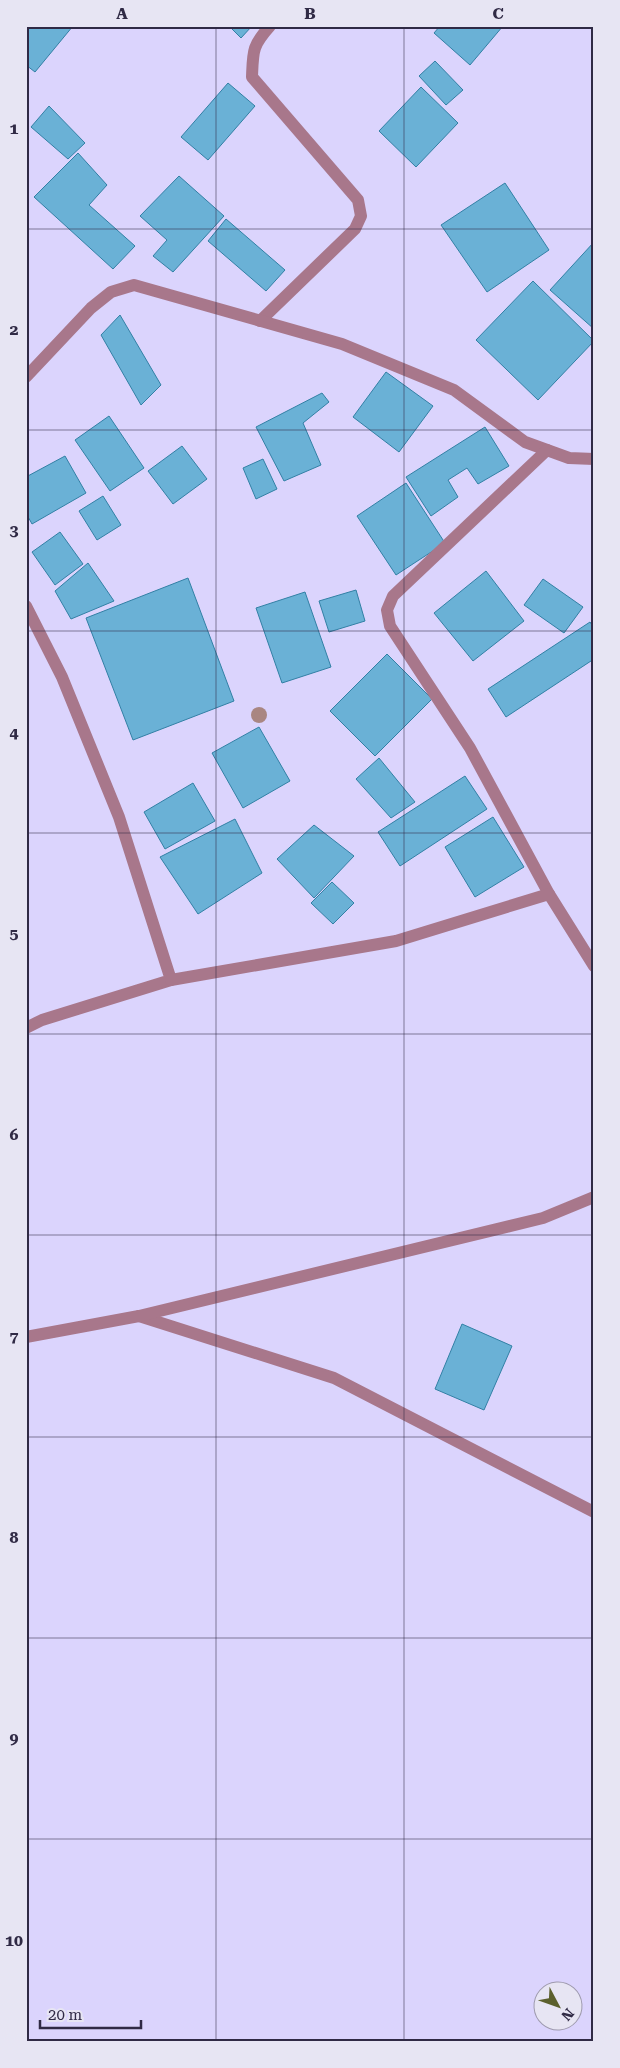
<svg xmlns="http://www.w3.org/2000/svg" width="620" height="2068" viewBox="0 0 620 2068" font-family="'Roboto Serif',serif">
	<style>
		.building { fill: #6ab1d6; stroke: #3280a5 }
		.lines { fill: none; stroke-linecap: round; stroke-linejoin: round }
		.minor { stroke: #a8778b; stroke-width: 12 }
		.tree { fill: #a98682 }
		.grid { fill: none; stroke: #302a45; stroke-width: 1; stroke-opacity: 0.55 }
		.neatline { fill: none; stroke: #302a45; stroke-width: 2 }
		.grid-label { font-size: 16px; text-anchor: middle; font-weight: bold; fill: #302a45 }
	</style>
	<rect width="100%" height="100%" fill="#dbd4fd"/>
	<g class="building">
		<path d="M26 26H73L35 72 26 65Z"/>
		<path d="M229 26H252L241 38Z"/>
		<path d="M440 26H503L470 65 434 33Z"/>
		<path d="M435 61 463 90 446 105 419 76Z"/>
		<path d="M228 83 255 106 208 160 181 137Z"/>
		<path d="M421 87 458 123 416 167 379 131Z"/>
		<path d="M49 106 85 143 68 159 31 127Z"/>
		<path d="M78 153 107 185 89 205 135 246 113 269 34 197Z"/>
		<path d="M179 176 224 216 173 272 153 256 167 240 140 216Z"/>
		<path d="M505 183 549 250 487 292 441 225Z"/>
		<path d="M226 219 285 270 266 291 208 241Z"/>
		<path d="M594 242V329L550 290Z"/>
		<path d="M533 281 594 341 538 400 476 340Z"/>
		<path d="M120 315 161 385 141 405 101 335Z"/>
		<path d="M386 372 433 406 399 452 353 417Z"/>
		<path d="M322 393 329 402 303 423 321 465 284 481 256 427Z"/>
		<path d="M109 416 144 468 110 491 75 440Z"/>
		<path d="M485 427 509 466 478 484 467 468 448 480 458 497 431 516 406 477Z"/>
		<path d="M182 446 207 479 173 504 148 471Z"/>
		<path d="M65 456 86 493 32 524 26 513V477Z"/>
		<path d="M263 459 277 489 256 499 243 468Z"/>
		<path d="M406 483 445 543 396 575 357 516Z"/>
		<path d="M103 496 121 525 97 540 79 511Z"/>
		<path d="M60 532 83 564 55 585 32 552Z"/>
		<path d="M88 563 114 601 71 619 55 591Z"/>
		<path d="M486 571 524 621 473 661 434 613Z"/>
		<path d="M188 578 234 701 133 740 86 618Z"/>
		<path d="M543 579 583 607 564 633 524 605Z"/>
		<path d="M356 590 365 621 329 632 319 601Z"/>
		<path d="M305 592 331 667 282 683 256 608Z"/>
		<path d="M590 622 594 628V659L506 717 488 689Z"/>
		<path d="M387 654 432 699 375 756 330 711Z"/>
		<path d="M259 727 290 781 243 808 212 753Z"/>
		<path d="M379 758 415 802 391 818 356 779Z"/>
		<path d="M465 776 487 809 400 866 378 832Z"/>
		<path d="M193 783 215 821 165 849 144 812Z"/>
		<path d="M493 817 524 867 475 897 445 847Z"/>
		<path d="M235 819 262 873 198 914 160 857Z"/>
		<path d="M314 825 354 856 314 898 277 859Z"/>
		<path d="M332 882 354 903 333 924 311 903Z"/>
		<path d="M462 1324 512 1346 484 1410 435 1389Z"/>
	</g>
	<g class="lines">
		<g class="minor">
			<path d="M260 321 355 229 361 216 358 200 252 77C253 51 252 46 270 26"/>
			<path d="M26 377 91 308 111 292 134 285 342 344 454 390 525 442 569 458 594 459"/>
			<path d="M547 450 393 596 387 610 390 626 470 748 549 894"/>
			<path d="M26 606 62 677 119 817 171 980 42 1020 26 1028"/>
			<path d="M171 980 396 941 549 894 594 966"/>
			<path d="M139 1316 334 1378 594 1512"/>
			<path d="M26 1337 139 1316 543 1218 594 1197"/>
		</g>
	</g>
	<circle class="tree" cx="259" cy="715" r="8"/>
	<path class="grid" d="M216 26V2042M404 26V2042M26 229H594M26 430H594M26 631H594M26 833H594M26 1034H594M26 1235H594M26 1437H594M26 1638H594M26 1839H594"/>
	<rect width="620" height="2068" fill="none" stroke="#e7e5f3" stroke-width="55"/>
	<g transform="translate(558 2006) rotate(131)"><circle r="24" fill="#e7e5f3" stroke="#9e9aad"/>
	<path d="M0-4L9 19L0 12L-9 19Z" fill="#5c602d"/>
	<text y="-8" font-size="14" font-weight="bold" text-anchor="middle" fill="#302a45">N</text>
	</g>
	<path d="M40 2020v8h101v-8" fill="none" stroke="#302a45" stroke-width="2.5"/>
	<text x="48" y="2020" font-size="15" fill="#302a45" stroke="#e7e5f3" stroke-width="4" paint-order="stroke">20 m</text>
	<rect x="28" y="28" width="564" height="2012" class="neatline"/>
	<g class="grid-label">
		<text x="122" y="19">A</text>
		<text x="310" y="19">B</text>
		<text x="498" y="19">C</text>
		<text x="14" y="134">1</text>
		<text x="14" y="335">2</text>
		<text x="14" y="536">3</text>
		<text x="14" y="738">4</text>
		<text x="14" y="939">5</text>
		<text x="14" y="1140">6</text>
		<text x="14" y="1342">7</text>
		<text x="14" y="1543">8</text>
		<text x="14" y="1744">9</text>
		<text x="14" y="1946">10</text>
	</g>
</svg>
